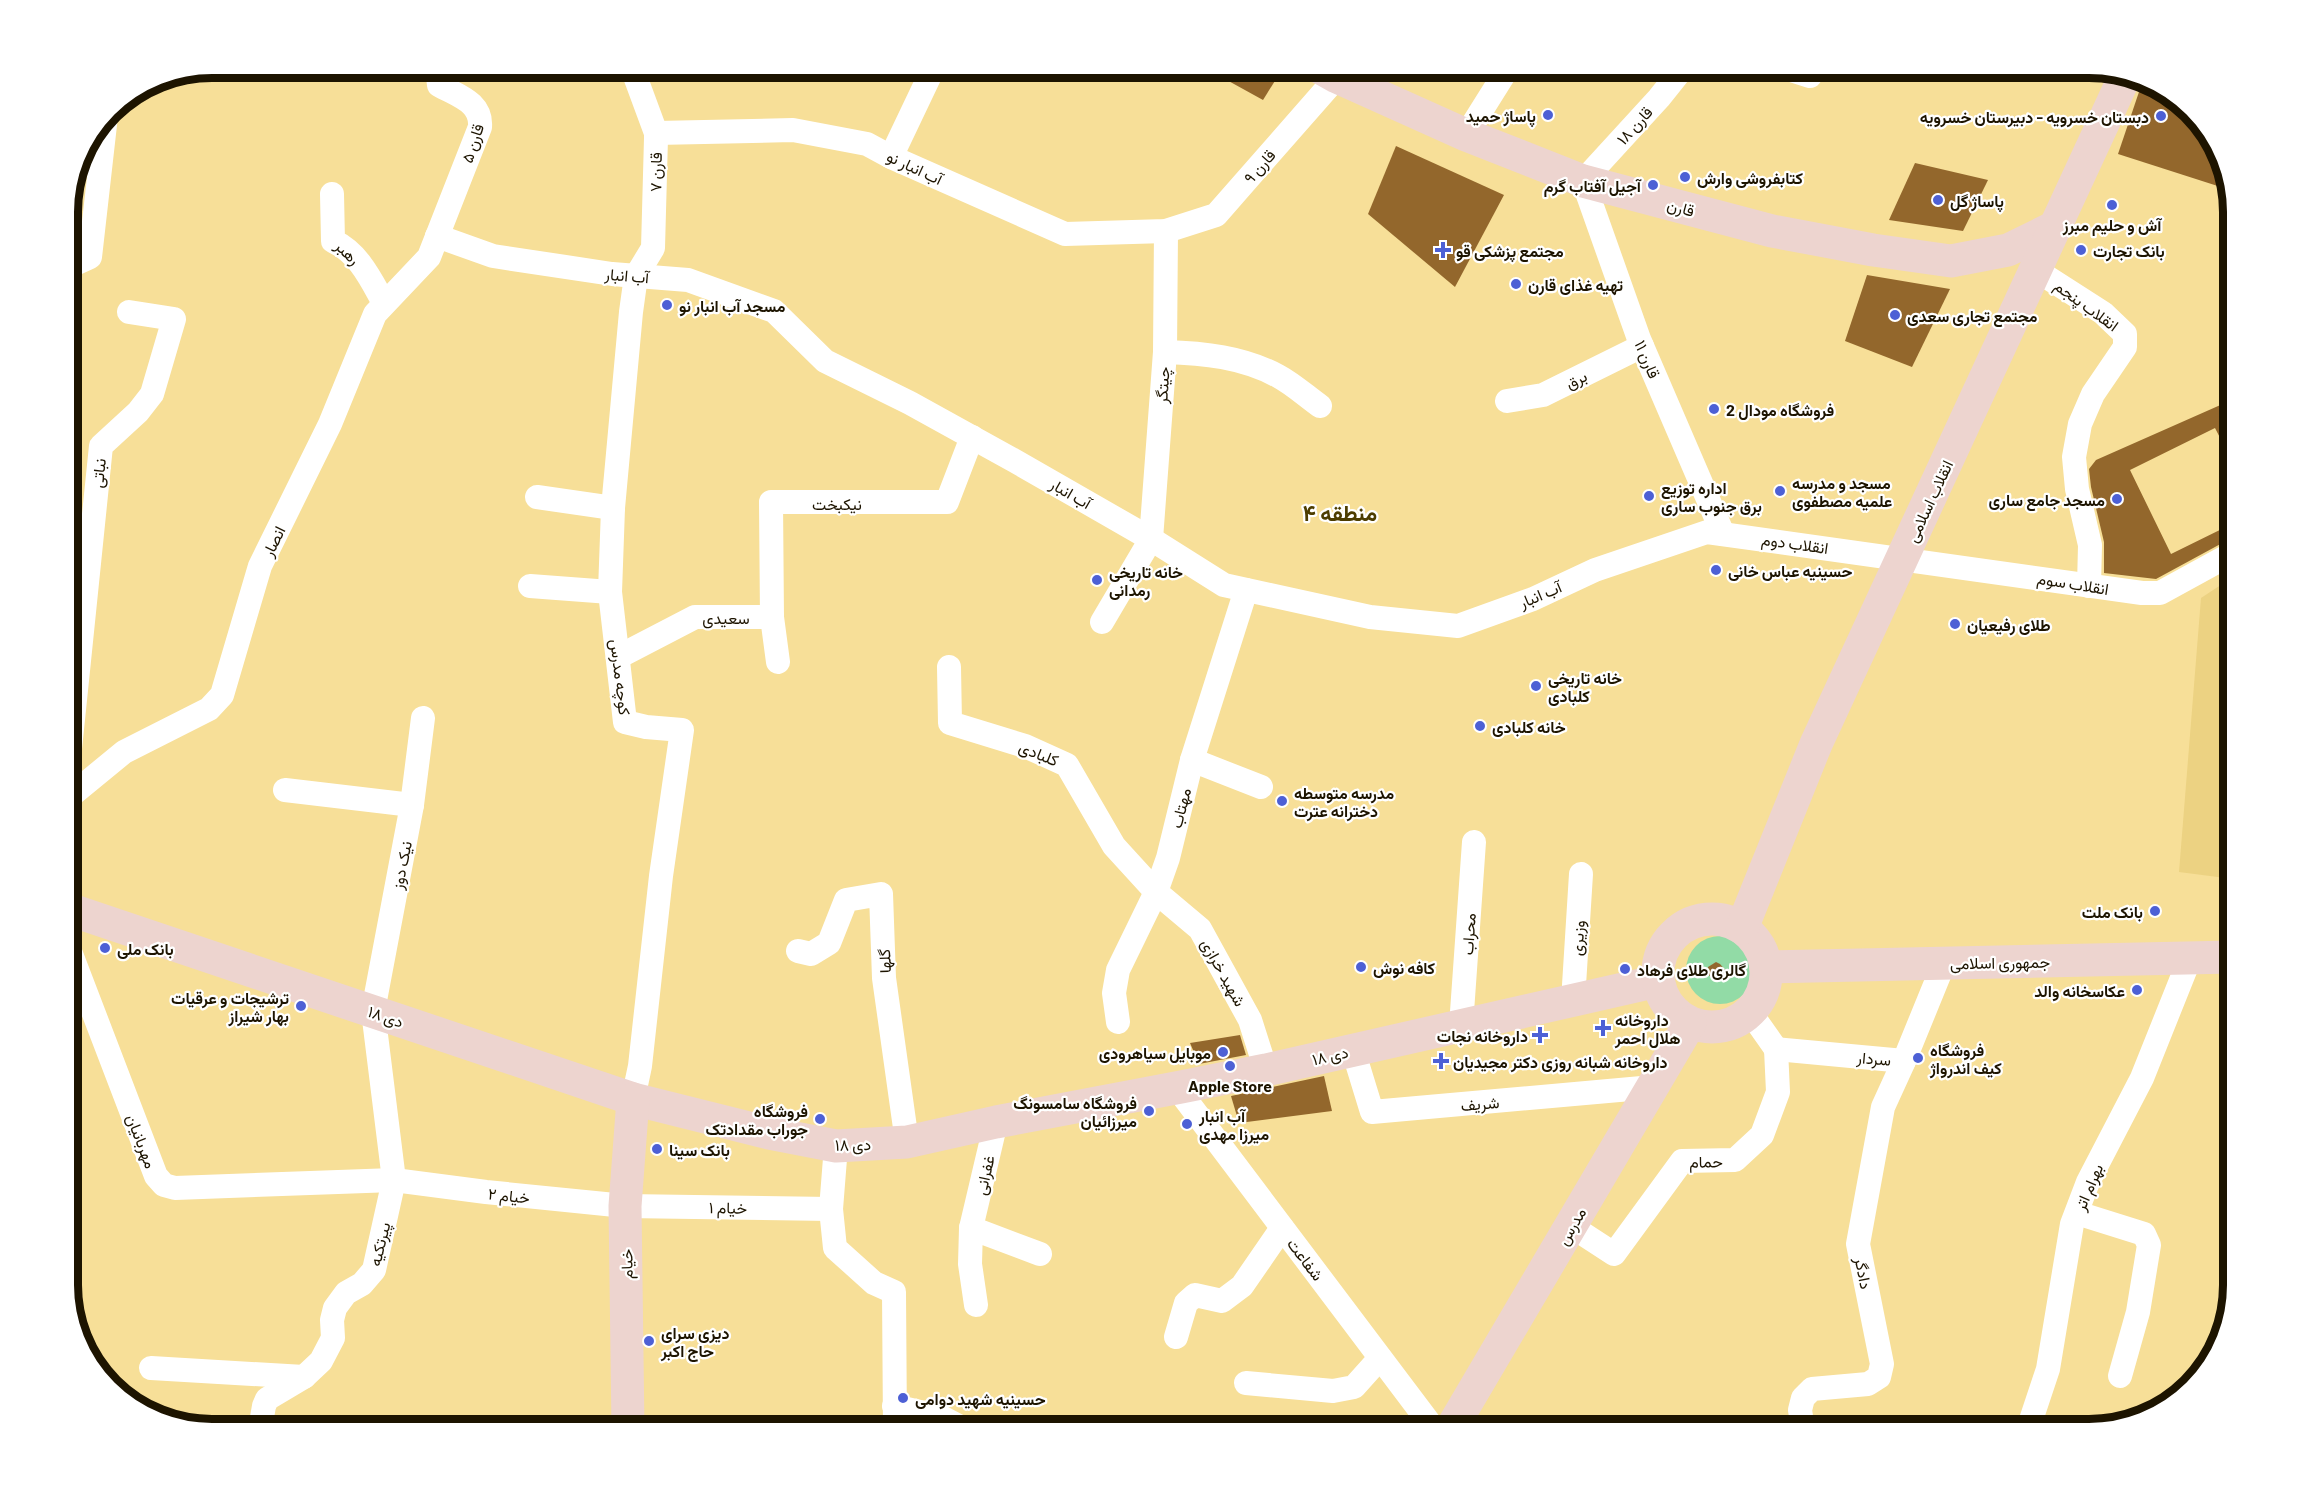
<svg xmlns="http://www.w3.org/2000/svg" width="2301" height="1497" viewBox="0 0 2301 1497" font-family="Barlow,Vazirmatn,sans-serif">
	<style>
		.built { fill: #ecd282 }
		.green { fill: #92dba6 }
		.building { fill: #93672c }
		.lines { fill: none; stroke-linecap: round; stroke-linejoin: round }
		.street { stroke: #fff; stroke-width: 24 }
		.secondary { stroke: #edd4cf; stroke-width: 33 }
		.poi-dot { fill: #4d60d5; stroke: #fff; stroke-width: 2 }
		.labels { text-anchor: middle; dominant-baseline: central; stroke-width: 4.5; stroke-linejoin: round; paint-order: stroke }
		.poi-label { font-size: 16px; font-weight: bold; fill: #1d1400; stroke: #fff; text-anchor: start }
		.street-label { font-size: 16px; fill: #1d1400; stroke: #fff }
		.district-label { font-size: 22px; font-weight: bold; fill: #4d3d00; stroke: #fff }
		.rim { fill: none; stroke: #1d1400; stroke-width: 8 }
	</style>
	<rect width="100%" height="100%" fill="#f7df98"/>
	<path class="built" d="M2233 577V879L2179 872 2201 598Z"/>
	<circle class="green" cx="1720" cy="970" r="34"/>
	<g class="building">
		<path d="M1205 68H1283L1263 100Z"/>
		<path d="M2142 83 2169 92 2214 140 2227 189 2118 154Z"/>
		<path d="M1396 146 1504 195 1455 287 1368 214Z"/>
		<path d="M1915 163 1988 180 1963 231 1889 220Z"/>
		<path d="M1867 275 1950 289 1912 367 1845 341Z"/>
		<path d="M2234 399V465L2215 428 2130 470 2171 554 2234 523V539L2226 541 2156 579 2104 573V542L2091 487 2089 469 2096 460Z"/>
		<path d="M1716 962 1720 964 1727 972 1716 980 1707 974 1708 967Z"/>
		<path d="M1240 1035 1246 1055 1199 1064 1190 1043Z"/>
		<path d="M1324 1076 1332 1111 1239 1123 1231 1096Z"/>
	</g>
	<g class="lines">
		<g class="street">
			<path d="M632 68 656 133V138L653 248 636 276 631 312 613 508 610 592 625 722 646 727 682 730 661 876 640 1066 633 1099"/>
			<path d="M1683 68 1659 98 1583 181 1639 339 1723 534"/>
			<path d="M1785 68 1810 76"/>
			<path d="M656 133 793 130 867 144 891 157 1065 234 1166 231 1216 215 1337 77"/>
			<path d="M1466 135 1508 68"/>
			<path d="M891 157 931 73 930 68"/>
			<path d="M332 194 333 241C359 253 371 280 384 303"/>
			<path d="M437 236 493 256 612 274 688 280 774 311 825 361 910 403 1015 461 1151 539 1224 585 1370 617 1458 626 1533 599 1595 570 1707 532 2142 593H2160L2233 553"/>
			<path d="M68 267 90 257 106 116"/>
			<path d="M2036 270 2103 313 2125 334V347L2093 394 2080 424 2074 457 2077 489 2090 545 2089 586"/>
			<path d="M1165 352C1203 353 1243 357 1278 376 1293 384 1306 396 1320 406"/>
			<path d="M1507 401 1543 395 1642 346"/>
			<path d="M537 497 613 508"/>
			<path d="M530 586 610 592"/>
			<path d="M1102 622 1151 539 1165 352 1166 231"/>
			<path d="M618 657 695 617H772"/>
			<path d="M778 662 772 617 771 502H947L972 437"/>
			<path d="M949 667 950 723 1025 746 1067 765 1114 846 1156 892 1200 929 1250 1020 1266 1070"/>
			<path d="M1192 760 1261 787"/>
			<path d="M68 768 101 446 138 412 152 394 174 319 129 312"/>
			<path d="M285 790 412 805"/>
			<path d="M68 798 124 752 209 709 222 695 260 566 330 424 375 314 429 257 480 127C482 102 458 96 439 85L437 68"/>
			<path d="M68 946 156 1176 164 1185 175 1188 394 1180 486 1192 625 1206 831 1209"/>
			<path d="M798 951 811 954 829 943 846 900 881 894 884 978 907 1142"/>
			<path d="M1573 1001 1581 874"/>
			<path d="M1750 1012 1776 1049"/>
			<path d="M1118 1022 1114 993 1118 970 1156 892 1168 858 1192 760 1246 590"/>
			<path d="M1461 1026 1474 842"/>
			<path d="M1776 1049 1904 1061 1944 963"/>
			<path d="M1353 1050 1372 1112 1653 1087"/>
			<path d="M1177 1088 1434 1429"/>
			<path d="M836 1146 831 1209 835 1248 874 1283 894 1292 895 1429"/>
			<path d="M2077 1213 2144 1234 2149 1245 2138 1312 2120 1376"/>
			<path d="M1571 1226 1614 1254 1682 1161 1735 1160 1762 1135 1778 1092 1776 1049"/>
			<path d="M971 1228 996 1122"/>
			<path d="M976 1305 970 1264 971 1228 1040 1254"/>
			<path d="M1176 1337 1186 1303 1195 1295 1222 1301 1242 1286 1282 1228"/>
			<path d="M151 1368 304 1377"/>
			<path d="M1246 1383 1333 1391 1354 1387 1380 1358"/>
			<path d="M894 1406 941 1417 964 1429"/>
			<path d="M260 1429 264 1406 267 1399 304 1377 321 1361 333 1338 332 1320 335 1308 346 1293 362 1284 374 1270 394 1180 373 1011 412 805 423 718"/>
			<path d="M1803 1429 1800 1410 1803 1398 1812 1389 1868 1384 1879 1377 1882 1364 1858 1244 1883 1107 1904 1061"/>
			<path d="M2028 1429 2048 1369 2072 1224 2088 1182 2142 1078 2190 958"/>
		</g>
		<g class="secondary">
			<path d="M1321 68 1337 77 1466 135 1583 181 1772 231 1873 250 1951 261 2008 250 2057 226"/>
			<path d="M68 909 633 1099 769 1133 836 1146 907 1142 996 1122 1181 1087 1266 1070 1658 981"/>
			<circle cx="1712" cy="973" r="54"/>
			<path d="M1742 928 1816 744 2124 78"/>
			<path d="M1766 967 2233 957"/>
			<path d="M628 1429 625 1206 633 1099"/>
			<path d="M1451 1429 1690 1023"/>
		</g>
	</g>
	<g class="poi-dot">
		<circle cx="1548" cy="115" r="6"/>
		<circle cx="2161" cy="116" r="6"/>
		<circle cx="1685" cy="177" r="6"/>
		<circle cx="1653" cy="185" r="6"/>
		<circle cx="1938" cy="200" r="6"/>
		<circle cx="2112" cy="205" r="6"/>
		<path d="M1440 241h6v6h6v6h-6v6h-6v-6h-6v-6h6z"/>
		<circle cx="2081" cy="250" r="6"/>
		<circle cx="1516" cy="284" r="6"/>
		<circle cx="667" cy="305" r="6"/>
		<circle cx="1895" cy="315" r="6"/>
		<circle cx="1714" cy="409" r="6"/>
		<circle cx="1780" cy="491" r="6"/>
		<circle cx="1649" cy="496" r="6"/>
		<circle cx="2117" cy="499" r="6"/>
		<circle cx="1716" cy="570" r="6"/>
		<circle cx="1097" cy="580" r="6"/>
		<circle cx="1955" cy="624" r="6"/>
		<circle cx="1536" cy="686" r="6"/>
		<circle cx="1480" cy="726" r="6"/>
		<circle cx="1282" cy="801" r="6"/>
		<circle cx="2155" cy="911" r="6"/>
		<circle cx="105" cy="948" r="6"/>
		<circle cx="1361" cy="967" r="6"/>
		<circle cx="1625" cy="969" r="6"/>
		<circle cx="2137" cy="990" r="6"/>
		<circle cx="301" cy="1006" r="6"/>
		<path d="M1600 1019h6v6h6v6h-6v6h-6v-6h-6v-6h6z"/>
		<path d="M1537 1026h6v6h6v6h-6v6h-6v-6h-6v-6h6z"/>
		<circle cx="1223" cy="1052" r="6"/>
		<circle cx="1918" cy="1058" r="6"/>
		<path d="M1438 1052h6v6h6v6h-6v6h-6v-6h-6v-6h6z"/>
		<circle cx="1230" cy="1066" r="6"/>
		<circle cx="1149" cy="1111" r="6"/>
		<circle cx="820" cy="1119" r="6"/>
		<circle cx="1187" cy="1124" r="6"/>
		<circle cx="657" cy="1149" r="6"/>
		<circle cx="649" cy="1341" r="6"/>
		<circle cx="903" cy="1398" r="6"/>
	</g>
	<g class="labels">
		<g class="poi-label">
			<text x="1536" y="115" text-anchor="end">پاساژ حمید</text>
			<text x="2149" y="116" text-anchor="end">دبستان خسرویه - دبیرستان خسرویه</text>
			<text x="1697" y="177">کتابفروشی وارش</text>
			<text x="1641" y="185" text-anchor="end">آجیل آفتاب گرم</text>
			<text x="1950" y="200">پاساژ گل</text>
			<text x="2112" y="224" text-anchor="middle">آش و حلیم مبرز</text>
			<text x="1456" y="250">مجتمع پزشکی قو</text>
			<text x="2093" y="250">بانک تجارت</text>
			<text x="1528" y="284">تهیه غذای قارن</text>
			<text x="679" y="305">مسجد آب انبار نو</text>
			<text x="1907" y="315">مجتمع تجاری سعدی</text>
			<text x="1726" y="409">فروشگاه مودال 2</text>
			<text x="1792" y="482">مسجد و مدرسه<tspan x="1792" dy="18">علمیه مصطفوی</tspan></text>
			<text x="1661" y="487">اداره توزیع<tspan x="1661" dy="18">برق جنوب ساری</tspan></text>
			<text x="2105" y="499" text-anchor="end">مسجد جامع ساری</text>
			<text x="1728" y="570">حسینیه عباس خانی</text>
			<text x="1109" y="571">خانه تاریخی<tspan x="1109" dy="18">رمدانی</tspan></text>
			<text x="1967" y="624">طلای رفیعیان</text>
			<text x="1548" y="677">خانه تاریخی<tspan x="1548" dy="18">کلبادی</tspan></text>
			<text x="1492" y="726">خانه کلبادی</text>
			<text x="1294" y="792">مدرسه متوسطه<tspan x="1294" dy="18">دخترانه عترت</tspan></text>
			<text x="2143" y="911" text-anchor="end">بانک ملت</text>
			<text x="117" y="948">بانک ملی</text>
			<text x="1373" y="967">کافه نوش</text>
			<text x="1637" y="969">گالری طلای فرهاد</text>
			<text x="2125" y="990" text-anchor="end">عکاسخانه والد</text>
			<text x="289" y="997" text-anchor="end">ترشیجات و عرقیات<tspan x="289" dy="18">بهار شیراز</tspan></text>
			<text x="1615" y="1019">داروخانه<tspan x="1615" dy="18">هلال احمر</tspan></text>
			<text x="1528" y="1035" text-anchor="end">داروخانه نجات</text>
			<text x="1930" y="1049">فروشگاه<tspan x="1930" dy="18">کیف اندرواژ</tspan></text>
			<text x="1211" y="1052" text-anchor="end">موبایل سیاهرودی</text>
			<text x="1453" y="1061">داروخانه شبانه روزی دکتر مجیدیان</text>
			<text x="1230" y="1085" text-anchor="middle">Apple Store</text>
			<text x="1137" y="1102" text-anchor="end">فروشگاه سامسونگ<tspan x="1137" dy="18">میرزائیان</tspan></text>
			<text x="808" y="1110" text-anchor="end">فروشگاه<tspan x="808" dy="18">جوراب مقدادتک</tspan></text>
			<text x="1199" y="1115">آب انبار<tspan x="1199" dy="18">میرزا مهدی</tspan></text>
			<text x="669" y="1149">بانک سینا</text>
			<text x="661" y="1332">دیزی سرای<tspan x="661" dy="18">حاج اکبر</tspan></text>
			<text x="915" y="1398">حسینیه شهید دوامی</text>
		</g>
		<g class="street-label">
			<text transform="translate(1634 125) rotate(-48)">قارن ۱۸</text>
			<text transform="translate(472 143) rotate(-72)">قارن ۵</text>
			<text transform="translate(1259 166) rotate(-49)">قارن ٩</text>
			<text transform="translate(915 167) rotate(25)">آب انبار نو</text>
			<text transform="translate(655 172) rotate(-89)">قارن ٧</text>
			<text transform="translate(1681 207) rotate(15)">قارن</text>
			<text transform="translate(348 252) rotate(44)">رهبر</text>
			<text transform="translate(627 275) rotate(5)">آب انبار</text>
			<text transform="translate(2087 305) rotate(36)">انقلاب پنجم</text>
			<text transform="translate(1648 359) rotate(67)">قارن ۱۱</text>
			<text transform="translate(1576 379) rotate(-27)">برق</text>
			<text transform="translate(1162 385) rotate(-86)">چیتگر</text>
			<text transform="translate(98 473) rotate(-84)">نباتی</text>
			<text transform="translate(1071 493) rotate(30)">آب انبار</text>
			<text transform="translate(1929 501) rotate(-65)">انقلاب اسلامی</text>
			<text x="837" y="503">نیکبخت</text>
			<text transform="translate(273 541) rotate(-64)">انصار</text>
			<text transform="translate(1795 543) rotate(8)">انقلاب دوم</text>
			<text transform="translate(2073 583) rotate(9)">انقلاب سوم</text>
			<text transform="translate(1540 594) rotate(-23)">آب انبار</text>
			<text x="726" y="617">سعیدی</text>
			<text transform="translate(621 677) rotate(83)">کوچه مدرس</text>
			<text transform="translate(1039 753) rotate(22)">کلبادی</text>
			<text transform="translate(1180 808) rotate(-76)">مهتاب</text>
			<text transform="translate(401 865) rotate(-79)">نیک دوز</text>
			<text transform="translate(1468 934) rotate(-86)">محراب</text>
			<text transform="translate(1577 938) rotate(-86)">وزیری</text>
			<text transform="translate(884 961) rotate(-92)">گلها</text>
			<text transform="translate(2000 962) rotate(-1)">جمهوری اسلامی</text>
			<text transform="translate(1224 972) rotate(61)">شهید خرازی</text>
			<text transform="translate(386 1016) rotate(19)">۱۸ دی</text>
			<text transform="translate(1330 1055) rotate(-13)">۱۸ دی</text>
			<text transform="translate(1874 1058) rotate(5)">سردار</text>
			<text transform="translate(1480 1103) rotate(-5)">شریف</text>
			<text transform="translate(142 1141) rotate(69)">مهربانیان</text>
			<text transform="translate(853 1144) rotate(-1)">۱۸ دی</text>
			<text transform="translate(1706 1161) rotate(-1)">حمام</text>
			<text transform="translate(984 1175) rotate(-77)">غفرانی</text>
			<text transform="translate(2088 1187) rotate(-67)">بهرام اتر</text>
			<text transform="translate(509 1195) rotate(6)">خیام ۲</text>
			<text transform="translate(728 1207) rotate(1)">خیام ۱</text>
			<text transform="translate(1571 1226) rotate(-60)">مدرس</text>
			<text transform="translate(379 1244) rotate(-76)">پیرتکیه</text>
			<text transform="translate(1306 1259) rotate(53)">شفاعت</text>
			<text transform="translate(626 1264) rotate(-91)">خیام</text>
			<text transform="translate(1864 1273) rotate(79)">دادگر</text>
		</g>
		<g class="district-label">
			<text x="1340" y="512">منطقه ۴</text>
		</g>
	</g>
	<path d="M0 0H2301V1497H0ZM212 78H2089A134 134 0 0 1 2223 212V1285A134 134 0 0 1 2089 1419H212A134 134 0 0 1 78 1285V212A134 134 0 0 1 212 78Z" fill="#fff" fill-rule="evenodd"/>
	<path class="rim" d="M212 78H2089A134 134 0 0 1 2223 212V1285A134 134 0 0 1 2089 1419H212A134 134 0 0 1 78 1285V212A134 134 0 0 1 212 78Z"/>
</svg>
